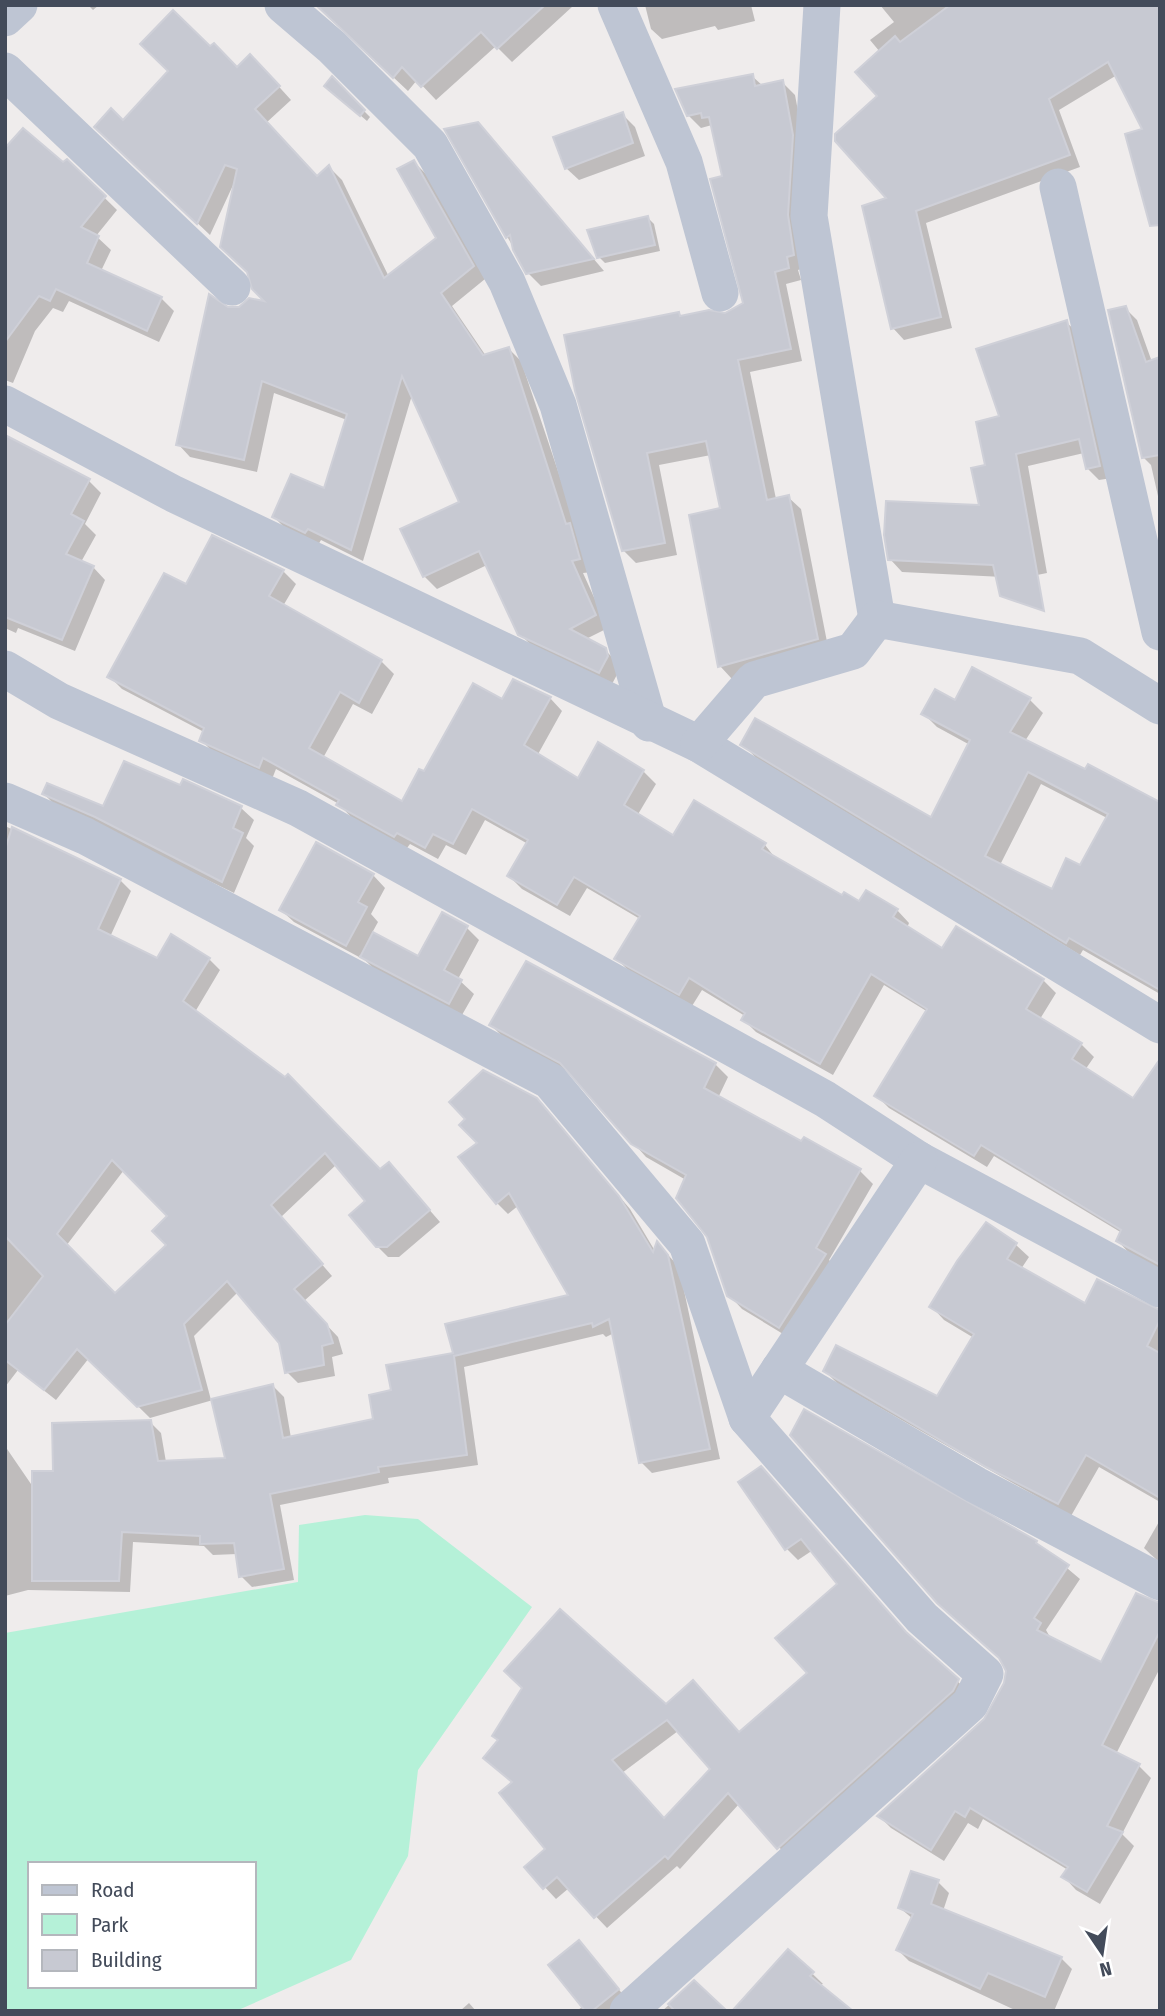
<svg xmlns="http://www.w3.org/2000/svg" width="1165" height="2016" viewBox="0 0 1165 2016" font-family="'Fira Sans Condensed',sans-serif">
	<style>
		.green { fill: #b5f1d8; fill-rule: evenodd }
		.shadow { fill: #0003; fill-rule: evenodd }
		.building { fill: #c7c9d2; stroke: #cfd0d8; stroke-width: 2; fill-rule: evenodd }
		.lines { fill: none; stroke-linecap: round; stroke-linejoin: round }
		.minor { stroke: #bec5d3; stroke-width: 37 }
	</style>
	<rect width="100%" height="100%" fill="#efecec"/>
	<path class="green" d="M365 1515 418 1519 532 1607 418 1770 408 1856 351 1960 236 2011H5V1633L298 1582 299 1525ZM30 1864H254V1986H30Z"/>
	<g class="shadow">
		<path d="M88 5H99L93 10Z"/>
		<path d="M316 5H573V6L512 62 496 46 436 100 417 80 408 91Z"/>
		<path d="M645 5H751L755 21 718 30 715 26 662 39 651 29Z"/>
		<path d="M880 5H1160L1144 130 1117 75 1059 110 1080 167 926 223 952 328 904 340 893 328 889 199 879 97 880 52 870 40 894 22Z"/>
		<path d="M210 48 237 69H263L291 100 266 123 317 178 329 167 342 180 389 277 438 238 414 162 426 174 485 279 452 306 486 356 509 349 521 361 592 572 583 573 608 628 586 639 605 650 618 663 620 669 612 684 533 647 520 634 487 565 437 589 424 576 462 503 412 395 363 561 321 540 318 545 287 530 274 517 325 491 347 420 274 393 257 472 190 457 178 444 227 309 269 305 234 183 210 235 109 139 124 122Z"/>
		<path d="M752 76 763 86 782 82 795 95 805 148 806 267 798 270 801 280 786 284 802 361 750 372 776 499 788 497 801 509 829 652 732 679 720 666 722 510 711 455 659 465 677 555 636 563 623 550 678 314 682 318 725 315 745 304 725 178 712 125 701 128 688 115Z"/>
		<path d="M332 79 370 117 367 121 332 91Z"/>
		<path d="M622 114 635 127 645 156 579 180 566 168Z"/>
		<path d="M447 131 490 137 604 271 541 286 528 273Z"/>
		<path d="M67 161 117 210 96 236 111 250 101 271 161 298 174 311 159 342 69 301 63 312 53 308 35 331 13 383 5 380V251Z"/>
		<path d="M648 218 654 224 660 251 605 263 599 257Z"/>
		<path d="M1125 308 1137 320 1152 362 1160 359V505L1151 465 1143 457Z"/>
		<path d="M1066 322 1079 334 1112 478 1099 480 1087 468 1084 453 1028 466 1047 573 1008 581 1003 577 902 572 890 559 981 507 988 466 1002 417Z"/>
		<path d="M5 461 89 481 101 493 85 524 96 535 81 562 93 567 105 580 75 651 18 628 16 633 5 628Z"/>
		<path d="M283 571 296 584 283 606 381 661 394 674 372 714 353 704 323 758 403 804 425 774 503 701 550 698 562 711 537 756 579 780 643 771 656 784 637 816 674 837 695 802 765 845 776 859 843 897 897 910 909 923 907 928 943 950 957 928 1043 980 1056 993 1040 1019 1081 1044 1094 1057 1085 1070 1133 1100 1160 1063V1269L1130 1254 1118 1241 1122 1233 994 1156 987 1167 889 1108 877 1096 928 1012 884 985 833 1075 756 1032 743 1019 745 1016 702 990 692 1006 629 971 616 958 640 919 587 888 570 916 522 889 509 876 528 844 485 820 466 855 446 845 438 859 410 844 407 848 351 817 339 804 276 769 272 779 214 753 201 740 204 732 122 689 109 676 187 586Z"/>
		<path d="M973 669 1030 700 1043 713 1025 741 1160 804V994L1083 950 1080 955 756 758 743 744 931 819 970 745 937 727 924 714 955 702ZM1041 784 1107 818 1081 867 1052 891 1000 865Z"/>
		<path d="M183 782 241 808 254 820 246 838 254 846 234 893 56 806 44 794 104 808 181 787Z"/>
		<path d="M5 826 120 880 131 891 110 937 157 960 209 959 220 970 195 1012 380 1171 399 1175 440 1222 399 1257H388L377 1246 368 1201 337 1164 281 1217 332 1276 304 1301 338 1337 343 1354 332 1357 335 1376 298 1383 287 1372 280 1342 238 1292 194 1336 211 1400 273 1386 284 1397 291 1438 376 1421 393 1392 455 1354 571 1296 519 1205 508 1214 497 1203 547 1111 630 1209 655 1251 658 1244 679 1267 720 1459 652 1473 641 1462 614 1333 606 1337 603 1334 464 1367 478 1465 388 1478 389 1483 280 1505 294 1580 252 1587 241 1576 237 1554 213 1555 204 1546 133 1542 130 1592 28 1590 5 1596V1446L57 1522 150 1422 161 1433 166 1462 227 1460 213 1400 150 1418 89 1358 56 1400 18 1370 5 1387ZM124 1170 170 1216 168 1245 115 1296 66 1246Z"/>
		<path d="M373 875 385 888 371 914 378 922 372 933 419 959 466 927 479 940 458 979 474 994 462 1015 374 969 360 955 359 957 294 922 281 910Z"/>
		<path d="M491 1025 715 1064 728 1077 718 1098 860 1171 873 1184 829 1260 838 1269 793 1340 742 1309 729 1295 686 1180 646 1157 572 1074 504 1038Z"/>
		<path d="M1016 1245 1029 1257 1021 1269 1085 1306 1160 1311V1502L1099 1467 1071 1516 838 1384 825 1371 937 1399 974 1338 944 1320 932 1307Z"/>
		<path d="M740 1482 969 1692 790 1859 739 1804 680 1869 677 1866 607 1928 569 1888 556 1899 526 1867 547 1849 513 1783 485 1758 666 1706 740 1733 809 1673 840 1584 813 1550 798 1560 787 1549ZM678 1731 712 1769 664 1820 622 1773Z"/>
		<path d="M1160 1520V1563L1144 1548Z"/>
		<path d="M1036 1542 1080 1579 1046 1630 1051 1639 1102 1664 1160 1604V1668L1116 1754 1138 1765 1151 1778 1122 1834 1134 1846 1100 1904 1076 1890 1064 1877 1068 1870 983 1819 978 1829 968 1823 944 1861 891 1828 879 1816 986 1720 1005 1684Z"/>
		<path d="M938 1882 949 1893 943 1911 1061 1958 1072 1969 1054 2011H1017L909 1961 898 1950 913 1919 900 1908Z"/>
		<path d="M789 1951 823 1984 735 2011Z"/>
		<path d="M589 1953 629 2002 622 2011H577L583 2006Z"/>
		<path d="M694 1983 725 2011H662Z"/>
		<path d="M469 2003 476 2011H460Z"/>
	</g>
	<g class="building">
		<path d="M316 5H545L497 49 481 32 421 87 402 67 393 78Z"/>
		<path d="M950 5H1160V225L1150 226 1125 134 1142 129 1108 62 1049 99 1070 155 916 211 941 317 891 329 862 206 886 198 835 141V134L877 96 855 72 895 36 900 42Z"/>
		<path d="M173 10 210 46 214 43 237 67 250 54 280 86 255 109 317 176 329 165 384 278 436 238 397 169 414 160 474 266 441 293 483 355 509 347 566 524 570 523 580 559 572 561 596 615 570 629 606 648 608 656 599 673 518 635 479 551 423 577 400 529 459 502 402 376 351 550 308 529 305 533 272 517 291 474 324 488 347 414 262 381 244 460 176 445 209 294 228 307H239L249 298 264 301 252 289 247 272 220 247 237 169 225 165 197 224 94 127 111 108 123 120 168 71 140 44Z"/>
		<path d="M753 74 755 86 783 80 793 135 788 215 794 255 787 257 789 268 775 272 791 349 738 360 767 500 789 495 818 639 718 667 689 515 720 508 706 441 647 453 665 543 622 551 575 391 564 335 679 312 680 316 709 310 725 313 743 303 710 179 722 176 709 117 702 118 701 113 687 116 675 89Z"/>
		<path d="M332 76 365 110 360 116 324 86Z"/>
		<path d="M623 112 633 143 565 169 553 137Z"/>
		<path d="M478 122 578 240 594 259 526 274 513 250 510 235 506 238 444 129Z"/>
		<path d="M23 128 63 162 67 159 106 196 81 227 99 236 87 263 162 297 147 331 56 289 50 301 39 296 5 342V148Z"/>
		<path d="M648 216 655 245 597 258 587 230Z"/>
		<path d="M1126 306 1146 362 1160 357V455L1142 458 1108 310Z"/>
		<path d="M1067 320 1100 466 1086 469 1079 439 1016 454 1044 611 1000 596 993 565 888 560 884 535 886 501 979 505 971 468 985 465 976 422 999 416 976 349Z"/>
		<path d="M5 435 90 479 71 514 84 521 66 554 94 566 62 640 5 617Z"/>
		<path d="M212 535 284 570 269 596 382 660 359 703 340 692 309 748 402 801 419 769 424 771 473 683 502 699 513 679 551 697 524 745 578 778 598 742 644 770 624 805 673 835 694 800 766 843 762 849 842 895 844 892 859 901 866 890 898 909 893 917 942 948 956 926 1044 979 1026 1009 1082 1043 1072 1059 1133 1098 1160 1059V1265L1116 1241 1121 1230 981 1145 974 1156 874 1096 927 1009 871 974 820 1064 741 1020 745 1013 689 978 679 995 614 959 640 916 574 877 557 905 507 876 528 840 472 809 453 844 433 834 425 848 397 833 394 837 336 805 339 800 263 758 259 768 199 741 204 728 107 677 164 573 186 584Z"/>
		<path d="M972 667 1031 698 1010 732 1085 769 1088 764 1160 802V990L1069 938 1066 943 740 745 755 718 931 817 970 740 921 714 935 689 955 700ZM1028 772 1108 814 1080 865 1066 858 1052 889 985 856Z"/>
		<path d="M124 761 180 785 183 779 242 806 233 828 243 833 222 882 95 817 42 794 47 783 103 806Z"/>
		<path d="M12 827 121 879 98 929 157 958 171 934 210 958 183 1001 285 1077 288 1074 380 1169 389 1162 430 1210 387 1247H376L349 1215 365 1201 325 1153 271 1205 323 1264 294 1289 327 1324 333 1343 322 1346 324 1365 285 1373 279 1343 227 1281 184 1324 202 1390 137 1407 77 1349 44 1390 5 1360V1325L43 1276 5 1236V850ZM112 1160 167 1216 152 1231 166 1245 115 1293 57 1234Z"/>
		<path d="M316 842 374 874 358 902 367 907 346 946 279 910Z"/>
		<path d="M442 912 468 926 444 970 462 980 449 1004 360 957 373 932 418 956Z"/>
		<path d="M526 961 716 1063 704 1088 801 1141 804 1137 861 1169 816 1248 826 1254 779 1328 727 1296 707 1237 676 1198 686 1175 631 1144 560 1063 489 1025Z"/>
		<path d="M483 1070 537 1098 619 1196 653 1252 657 1241 668 1255 710 1449 639 1463 609 1319 593 1327 592 1323 454 1356 467 1455 378 1467 379 1472 270 1494 284 1569 239 1577 234 1543 200 1544V1536L122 1532 119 1581H32V1471H53L52 1423 151 1420 158 1461 225 1458 211 1399 273 1384 283 1438 373 1419 369 1395 391 1390 386 1365 453 1353 445 1324 568 1295 509 1193 496 1204 458 1157 477 1143 459 1125 465 1119 449 1102Z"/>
		<path d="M986 1222 1017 1243 1007 1259 1085 1303 1097 1279 1160 1310V1320L1147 1346 1160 1353V1498L1086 1455 1058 1504 986 1467 823 1371 836 1345 937 1396 974 1334 929 1307 957 1261Z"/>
		<path d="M804 1409 1037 1541 1036 1543 1069 1565 1034 1618 1041 1623 1037 1630 1101 1662 1136 1593 1160 1603V1631L1102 1745 1140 1764 1107 1826 1123 1832 1087 1892 1061 1877 1068 1867 970 1808 965 1817 955 1811 931 1850 877 1816 984 1719 1004 1683 1006 1671 999 1658 937 1603 790 1435Z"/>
		<path d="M761 1466 906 1632 959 1679 953 1691 777 1849 728 1793 668 1859 665 1856 594 1918 557 1877 543 1889 524 1867 545 1849 499 1793 512 1782 483 1758 498 1740 492 1736 522 1688 504 1671 560 1609 666 1704 693 1680 739 1732 807 1673 775 1638 837 1584 801 1539 785 1550 738 1482ZM667 1720 710 1769 664 1818 612 1760Z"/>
		<path d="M911 1871 939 1880 931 1904 1062 1957 1045 1997 988 1973 980 1989 896 1950 913 1914 898 1908Z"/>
		<path d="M579 1940 619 1989 592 2011H585L548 1965Z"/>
		<path d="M788 1949 814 1972 810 1976 853 2011H732Z"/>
		<path d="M694 1980 727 2011H675L668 2004Z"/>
	</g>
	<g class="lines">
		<g class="minor">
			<path d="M283 5 332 47 430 145 507 282 558 405 649 723"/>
			<path d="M616 5 684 162 720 293"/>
			<path d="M822 5 809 216 877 619"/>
			<path d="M5 18 19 5"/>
			<path d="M5 71 232 287"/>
			<path d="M1058 187 1160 632"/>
			<path d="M5 404 174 494 699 744 1160 1025"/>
			<path d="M5 669 59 701 298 808 825 1099 919 1160 1160 1289"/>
			<path d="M699 744 754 680 853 651 877 619 1080 656 1160 706"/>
			<path d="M5 801 85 836 550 1081 687 1244 747 1418"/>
			<path d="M779 1370 976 1485 1160 1582"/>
			<path d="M628 2011 970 1704 985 1674 922 1618 747 1418 919 1160"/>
		</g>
	</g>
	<rect width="1165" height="2016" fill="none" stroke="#434b5a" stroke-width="14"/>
	<rect x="28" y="1862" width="228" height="126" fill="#ffffff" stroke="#b4b7bd" stroke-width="2"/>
	<rect x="42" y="1885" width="35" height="10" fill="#bec5d3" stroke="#b4b7bd" stroke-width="2"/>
	<text x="91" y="1897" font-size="21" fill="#434b5a">Road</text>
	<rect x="42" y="1914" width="35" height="21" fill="#b5f1d8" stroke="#b4b7bd" stroke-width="2"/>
	<text x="91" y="1932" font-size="21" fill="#434b5a">Park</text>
	<rect x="42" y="1950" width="35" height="21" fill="#c7c9d2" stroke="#b4b7bd" stroke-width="2"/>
	<text x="91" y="1967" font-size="21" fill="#434b5a">Building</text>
	<g transform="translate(1102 1953) rotate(167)" stroke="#ffffff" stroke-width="5" paint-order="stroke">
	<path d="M0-5L12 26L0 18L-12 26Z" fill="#434b5a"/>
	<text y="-10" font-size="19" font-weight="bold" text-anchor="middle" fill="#434b5a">N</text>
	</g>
</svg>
